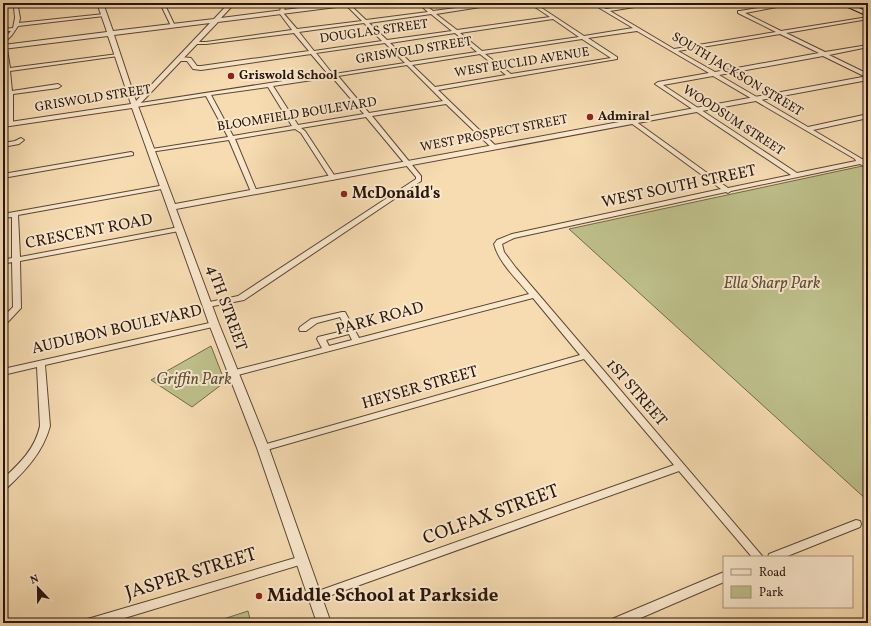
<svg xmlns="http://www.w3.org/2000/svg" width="871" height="626" viewBox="0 0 871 626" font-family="Vollkorn,serif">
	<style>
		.green { fill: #bec08b; stroke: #726a4b }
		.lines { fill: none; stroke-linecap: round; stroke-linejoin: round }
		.minor-casing { stroke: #5b4635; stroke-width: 2 }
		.tertiary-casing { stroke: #5b4635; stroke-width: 2 }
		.secondary-casing { stroke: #27140b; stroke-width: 2 }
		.minor { fill: #fae8cd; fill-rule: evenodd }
		.tertiary { fill: #fae8cd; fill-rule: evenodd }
		.secondary { fill: #fae8cd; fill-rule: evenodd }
		.poi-dot { fill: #8f2418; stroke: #fae8cd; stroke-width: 1.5 }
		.labels { text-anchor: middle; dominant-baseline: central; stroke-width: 4; stroke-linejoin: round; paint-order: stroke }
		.far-street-label { font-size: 13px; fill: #27140b; stroke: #fae8cd }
		.far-poi-label { font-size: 13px; font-weight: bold; fill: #27140b; stroke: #fae8cd; text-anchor: start }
		.street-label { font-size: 16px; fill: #27140b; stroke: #fae8cd }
		.poi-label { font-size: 16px; font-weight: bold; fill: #27140b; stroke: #fae8cd; text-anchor: start }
		.park-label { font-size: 16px; font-style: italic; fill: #5c5038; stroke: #fae8cd }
		.near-street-label { font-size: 19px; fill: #27140b; stroke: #fae8cd }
		.near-poi-label { font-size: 19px; font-weight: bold; fill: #27140b; stroke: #fae8cd; text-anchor: start }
	</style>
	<rect width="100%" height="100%" fill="#f7dcb2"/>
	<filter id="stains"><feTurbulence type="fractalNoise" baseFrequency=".005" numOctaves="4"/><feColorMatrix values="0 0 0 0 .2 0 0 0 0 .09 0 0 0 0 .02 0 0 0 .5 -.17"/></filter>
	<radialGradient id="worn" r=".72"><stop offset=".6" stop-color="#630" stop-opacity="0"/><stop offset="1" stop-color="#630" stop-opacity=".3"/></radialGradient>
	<g class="green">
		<path d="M867 165 868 166V501L569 229Z"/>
		<path d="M211 346 225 382 192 407 151 380Z"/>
		<path d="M248 611 251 623H211Z"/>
	</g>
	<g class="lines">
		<defs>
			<g id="minor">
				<path d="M5 3 16 5 45 3 18 7 20 18 19 23 104 14 106 15 104 16 18 26 12 35 3 44V40L11 31H3V29L13 28 15 18 14 7Z"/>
				<path d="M160 3H164L175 26V27L171 26Z"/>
				<path d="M281 3H285L284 14 297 29 362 21 344 3H348L366 20 428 12 418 3H423L433 11 494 3H506L436 14 457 30 550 17 529 3H534L584 36 633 28 591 3H596L606 9 647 3H659L610 11 674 49 776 32 738 13V11H740L789 3H799L745 13 781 31 868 17V19L786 33 825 52 868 45V47L829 55 868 74V78L823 56 719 75 808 127 868 114V118L813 130 862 159 868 158V162H866L868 164V169L860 164 731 191 728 193 726 192 514 238 502 244 504 252 516 268 763 557H752L679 471 329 596C323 600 319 605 312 602L310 599 312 596 321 590 674 465 584 359 263 451 260 450 258 448 260 446 263 445 580 355 533 298 234 376 230 373 231 371 322 348 317 339 318 337 347 330 340 317 317 323 306 331H300L299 329 300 327 311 319 342 312H345L359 338 529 294C517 279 499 263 494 244L497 240 512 234 721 189 631 123V121H635L728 188 791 175 655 84 658 82 709 73 637 31 588 38 617 57V59L438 90 497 147V149H493L446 104 372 116 421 176V181L244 300 208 307H205L204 305 205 303 238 296 416 179V177L366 117 301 128 305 131 336 178 333 180 330 178 301 133 295 129 235 139 257 192 254 194 251 192 229 140 150 152V150L152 149 228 137 206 96 136 107 134 106V104L328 74 311 54 201 70 193 69 187 61H181L178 59 181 57 191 58 197 66H201L309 51 294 33 206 44H195L193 43 195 42H206L292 30 280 14ZM431 14 452 31 387 40 369 23ZM553 19 579 37 482 51 460 33ZM364 23 382 41 314 51 299 32ZM455 33 477 52 410 62 390 43ZM780 34 819 53 715 72 678 51ZM582 39 611 58 511 74 485 54ZM385 43 405 63 334 74 331 72 316 53ZM480 54 506 75 435 87 412 65ZM407 65 443 101 369 113 338 76ZM713 76 855 159 856 161 797 173 663 85ZM332 77 364 114 298 125 273 86ZM268 87 292 126 233 136 211 95ZM349 334 352 340 329 346 326 340Z"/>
				<path d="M3 46 7 49 10 68 118 54 120 55 118 56 10 71 12 91 58 84 61 86 58 88 13 94V124L10 126 7 124V93L5 71 3 72V68H5Z"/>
				<path d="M21 138 24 140 19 144 3 147V143L15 141Z"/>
				<path d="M131 152 133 153V155L3 178V174Z"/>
				<path d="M165 185 168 187 167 188 18 215 20 257 179 227 183 229 179 231 20 261 21 308 6 324H3V317L13 307 12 262 3 264V260L12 258V217L3 218V214Z"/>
				<path d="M214 322H217L218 324 217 326 45 365 50 426C43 452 26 470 7 488L3 489V479C20 463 35 449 40 426L37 367 3 375V369Z"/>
				<path d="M856 520 860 521 861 524 860 527 785 557H768L769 554Z"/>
				<path d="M302 556 306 557 307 560 306 563 108 623H85L87 619 91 618Z"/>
				<path d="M724 572V582L629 623H610L612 619Z"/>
			</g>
			<path id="tertiary" d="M97 3H103L113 31 214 19 229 3H235L221 18 339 3H355L352 5 218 22 138 106 175 204 868 76V80L176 209 219 324 269 448 331 623H317L257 448 209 324 132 108 3 127V123L131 104 108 36 3 49V45L107 32ZM210 23 136 101 114 35Z"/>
			<path id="secondary" d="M839 3H847L868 12V16Z"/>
		</defs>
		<use href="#minor" class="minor-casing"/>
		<use href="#tertiary" class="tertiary-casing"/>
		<use href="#secondary" class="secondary-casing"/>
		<use href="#minor" class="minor"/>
		<use href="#tertiary" class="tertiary"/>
		<use href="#secondary" class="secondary"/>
	</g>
	<g class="poi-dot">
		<circle cx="231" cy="76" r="4"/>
		<circle cx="590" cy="117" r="4"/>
		<circle cx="344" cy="194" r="4"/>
		<circle cx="259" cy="596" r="4"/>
	</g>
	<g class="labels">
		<g class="far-street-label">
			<text transform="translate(374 32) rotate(-8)">DOUGLAS STREET</text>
			<text transform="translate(414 51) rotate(-9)">GRISWOLD STREET</text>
			<text transform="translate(522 63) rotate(-9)">WEST EUCLID AVENUE</text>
			<text transform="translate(737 75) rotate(31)">SOUTH JACKSON STREET</text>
			<text transform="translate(93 99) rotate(-9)">GRISWOLD STREET</text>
			<text transform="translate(297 115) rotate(-9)">BLOOMFIELD BOULEVARD</text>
			<text transform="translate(733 121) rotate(33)">WOODSUM STREET</text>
			<text transform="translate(494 134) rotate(-11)">WEST PROSPECT STREET</text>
		</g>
		<g class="far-poi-label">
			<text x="239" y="76">Griswold School</text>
			<text x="598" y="117">Admiral</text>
		</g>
		<g class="street-label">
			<text transform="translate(679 187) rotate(-12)">WEST SOUTH STREET</text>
			<text transform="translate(89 232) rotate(-11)">CRESCENT ROAD</text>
			<text transform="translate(226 308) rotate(70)">4TH STREET</text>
			<text transform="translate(380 319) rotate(-15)">PARK ROAD</text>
			<text transform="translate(117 330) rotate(-13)">AUDUBON BOULEVARD</text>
			<text transform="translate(420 388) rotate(-16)">HEYSER STREET</text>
			<text transform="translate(636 393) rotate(49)">1ST STREET</text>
		</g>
		<g class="poi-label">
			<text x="352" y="194">McDonald's</text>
		</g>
		<g class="park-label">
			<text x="772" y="284">Ella Sharp Park</text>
			<text x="194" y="380">Griffin Park</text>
		</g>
		<g class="near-street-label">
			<text transform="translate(491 515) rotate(-20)">COLFAX STREET</text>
			<text transform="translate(191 574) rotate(-17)">JASPER STREET</text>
		</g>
		<g class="near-poi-label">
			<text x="267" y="596">Middle School at Parkside</text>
		</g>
	</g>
	<rect width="871" height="626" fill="none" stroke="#f7dcb2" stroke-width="16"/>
	<rect x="4" y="4" width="863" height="618" fill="none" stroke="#27140b" stroke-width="2"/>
	<rect x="8" y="8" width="855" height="610" fill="none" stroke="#27140b"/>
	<rect x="723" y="556" width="130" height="52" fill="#fae8cd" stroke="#a6937f"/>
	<rect x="731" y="569" width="20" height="6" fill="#fae8cd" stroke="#a6937f"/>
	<text x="759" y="576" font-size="12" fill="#27140b">Road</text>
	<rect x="731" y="586" width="20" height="12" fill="#bec08b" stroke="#a6937f"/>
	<text x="759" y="596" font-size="12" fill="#27140b">Park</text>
	<g transform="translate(38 588) rotate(338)" stroke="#fae8cd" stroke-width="3" paint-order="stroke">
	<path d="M0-3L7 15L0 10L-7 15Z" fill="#27140b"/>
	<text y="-6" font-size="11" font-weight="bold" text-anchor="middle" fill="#27140b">N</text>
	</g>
	<rect width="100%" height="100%" filter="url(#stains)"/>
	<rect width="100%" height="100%" fill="url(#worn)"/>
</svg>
